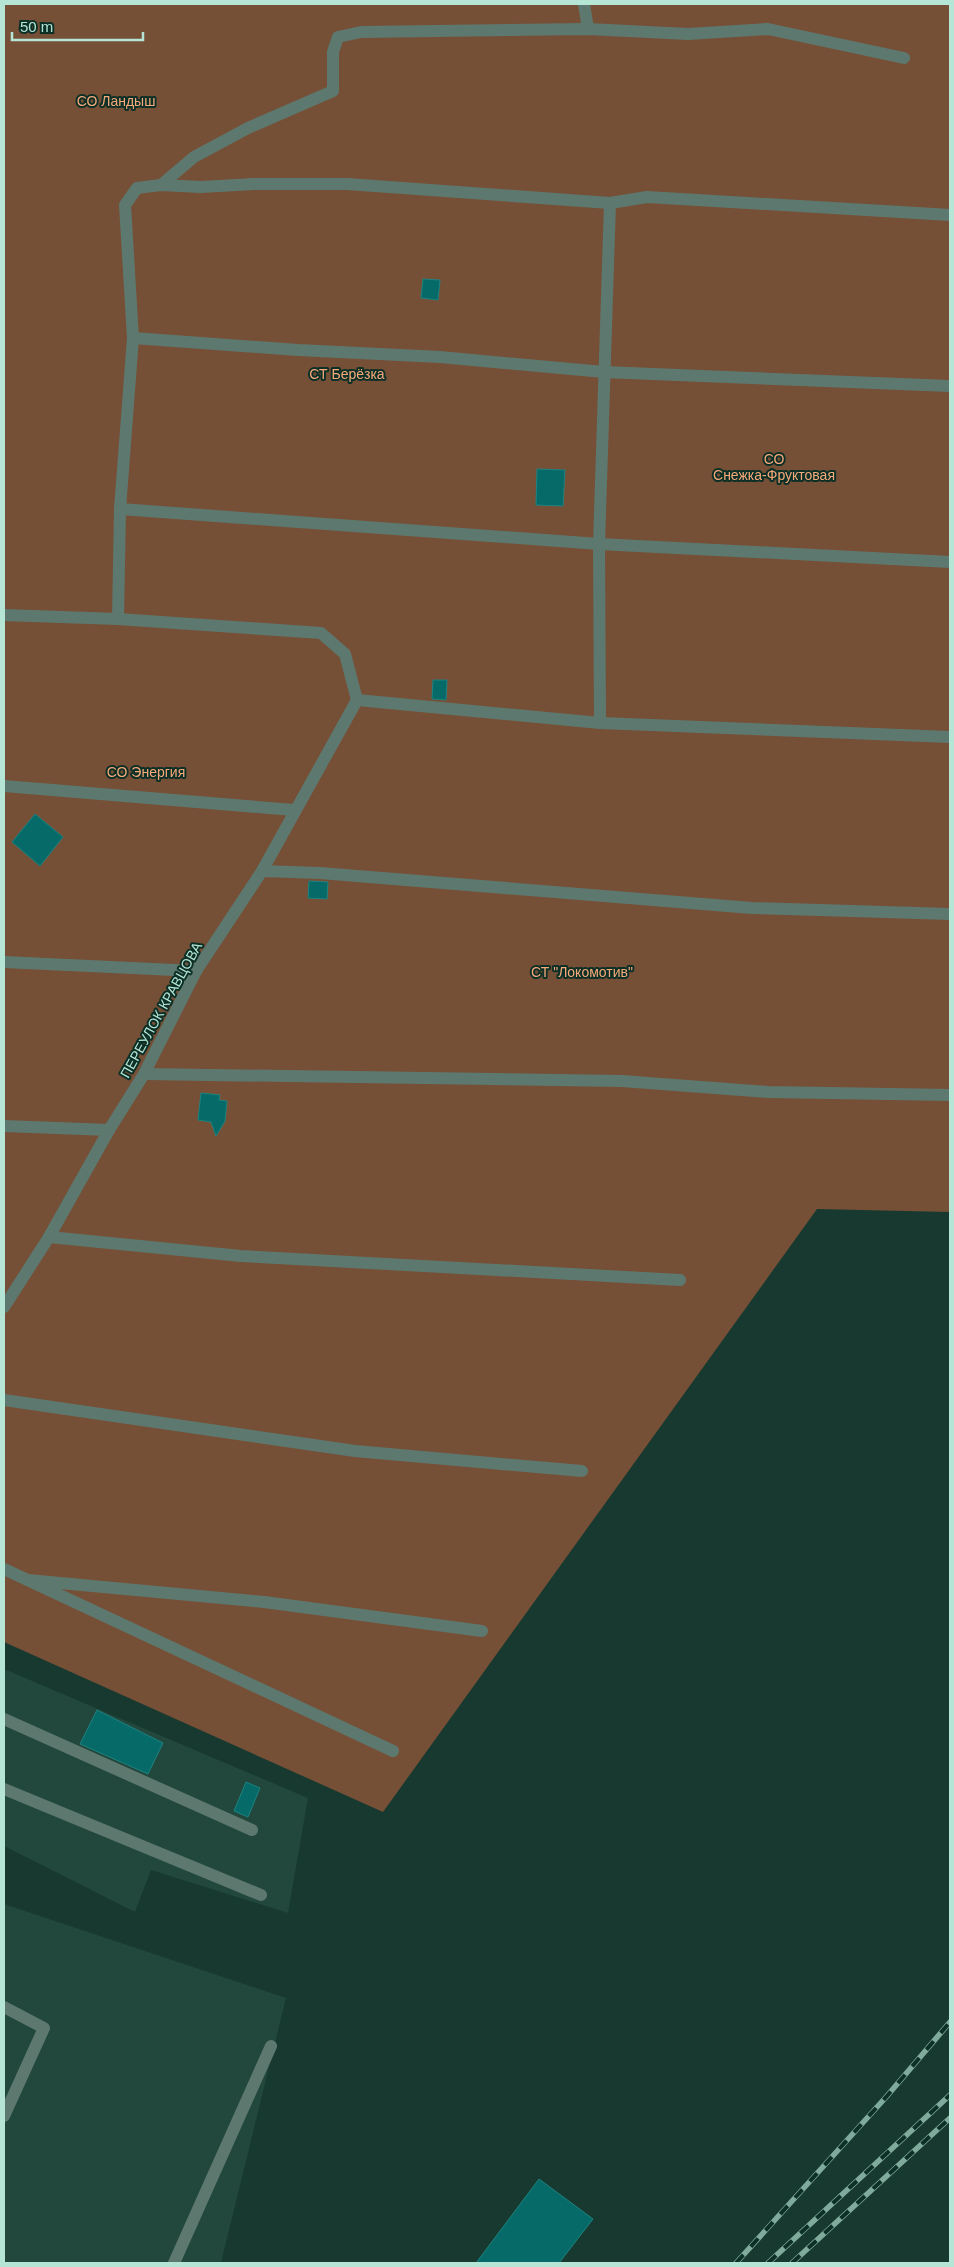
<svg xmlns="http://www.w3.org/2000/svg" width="954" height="2267" viewBox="0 0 954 2267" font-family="Helvetica,sans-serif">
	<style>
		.built { fill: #22473c }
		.green { fill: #764f37 }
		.building { fill: #066a68; stroke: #1d8380 }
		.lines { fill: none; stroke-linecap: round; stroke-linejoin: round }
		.minor { stroke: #5d796f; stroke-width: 12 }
		.rail-casing { stroke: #7faa9c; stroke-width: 5.5 }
		.rail { stroke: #0c2f26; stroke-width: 4; stroke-dasharray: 11; stroke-linecap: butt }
		.labels { text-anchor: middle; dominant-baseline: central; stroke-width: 4; stroke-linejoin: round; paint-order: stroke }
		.park-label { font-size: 14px; fill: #f6a97a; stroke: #0c2f26 }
		.street-label { font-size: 14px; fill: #b5e5d5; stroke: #0c2f26 }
	</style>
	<rect width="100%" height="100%" fill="#17392f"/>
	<g class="built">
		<path d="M4 1669 308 1798 288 1913 151 1870 135 1912 4 1846Z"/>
		<path d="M4 1904 286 1998 221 2263H4Z"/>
	</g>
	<path class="green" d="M4 4H950V1212L817 1209 383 1812 4 1642Z"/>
	<g class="building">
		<path d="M423 279 440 280 438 300 421 298Z"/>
		<path d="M537 469 565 470 563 506 536 505Z"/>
		<path d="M433 680H447L446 700 432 699Z"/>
		<path d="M35 814 63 837 40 866 12 842Z"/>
		<path d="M309 881 328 882 327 899 308 898Z"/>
		<path d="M201 1093 220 1095 219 1100 227 1101 225 1121 216 1136 211 1122 198 1120Z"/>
		<path d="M97 1710 163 1743 148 1774 80 1744Z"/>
		<path d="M246 1782 260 1788 248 1817 234 1811Z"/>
		<path d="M539 2179 593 2219 559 2263H476Z"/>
	</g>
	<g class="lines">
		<g class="minor">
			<path d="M584 4 588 29"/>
			<path d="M161 185 194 157 248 128 333 91V52L338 37 361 32 588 29 688 34 768 29 904 58"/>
			<path d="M133 338 298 350 440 357 604 372 950 386"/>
			<path d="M120 509 599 544 950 562"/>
			<path d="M4 615 118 619 321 633 345 654 357 700"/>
			<path d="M118 619 120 509 133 338 125 205 137 188 161 185 201 187 254 184H347L610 203 647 197 950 215"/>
			<path d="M357 700 600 723 950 737"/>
			<path d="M600 723 599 544 610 203"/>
			<path d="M4 786 294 810"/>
			<path d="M262 871 320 873 752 908 950 914"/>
			<path d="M4 962 196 971"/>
			<path d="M144 1074 622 1081 768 1092 950 1095"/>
			<path d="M4 1126 109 1130"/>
			<path d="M49 1237 241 1256 680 1280"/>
			<path d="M4 1307 49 1237 109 1130 144 1074 196 971 262 871 357 700"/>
			<path d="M4 1400 355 1451 582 1471"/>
			<path d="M4 1569 393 1751"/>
			<path d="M28 1580 264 1602 482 1631"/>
			<path d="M4 1719 252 1830"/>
			<path d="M4 1789 261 1895"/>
			<path d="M4 2007 44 2028 4 2116"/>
			<path d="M174 2263 271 2046"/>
		</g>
		<defs>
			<g id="rail">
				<path d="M736 2263 887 2096 950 2022"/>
				<path d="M768 2263 950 2095"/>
				<path d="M792 2263 950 2118"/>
			</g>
		</defs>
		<use href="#rail" class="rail-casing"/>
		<use href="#rail" class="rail"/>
	</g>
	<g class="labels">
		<g class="park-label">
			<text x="116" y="101">СО Ландыш</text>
			<text x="347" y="374">СТ Берёзка</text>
			<text x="774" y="459">СО<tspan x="774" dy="16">Снежка-Фруктовая</tspan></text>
			<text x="146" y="772">СО Энергия</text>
			<text x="582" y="972">СТ "Локомотив"</text>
		</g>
		<g class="street-label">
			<text transform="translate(161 1010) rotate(-61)">ПЕРЕУЛОК КРАВЦОВА</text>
		</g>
	</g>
	<rect width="954" height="2267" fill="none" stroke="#b5e5d5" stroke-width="10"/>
	<path d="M12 32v8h131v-8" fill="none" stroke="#b5e5d5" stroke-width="2.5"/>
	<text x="20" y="32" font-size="15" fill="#b5e5d5" stroke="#0c2f26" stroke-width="4" paint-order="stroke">50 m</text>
</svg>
